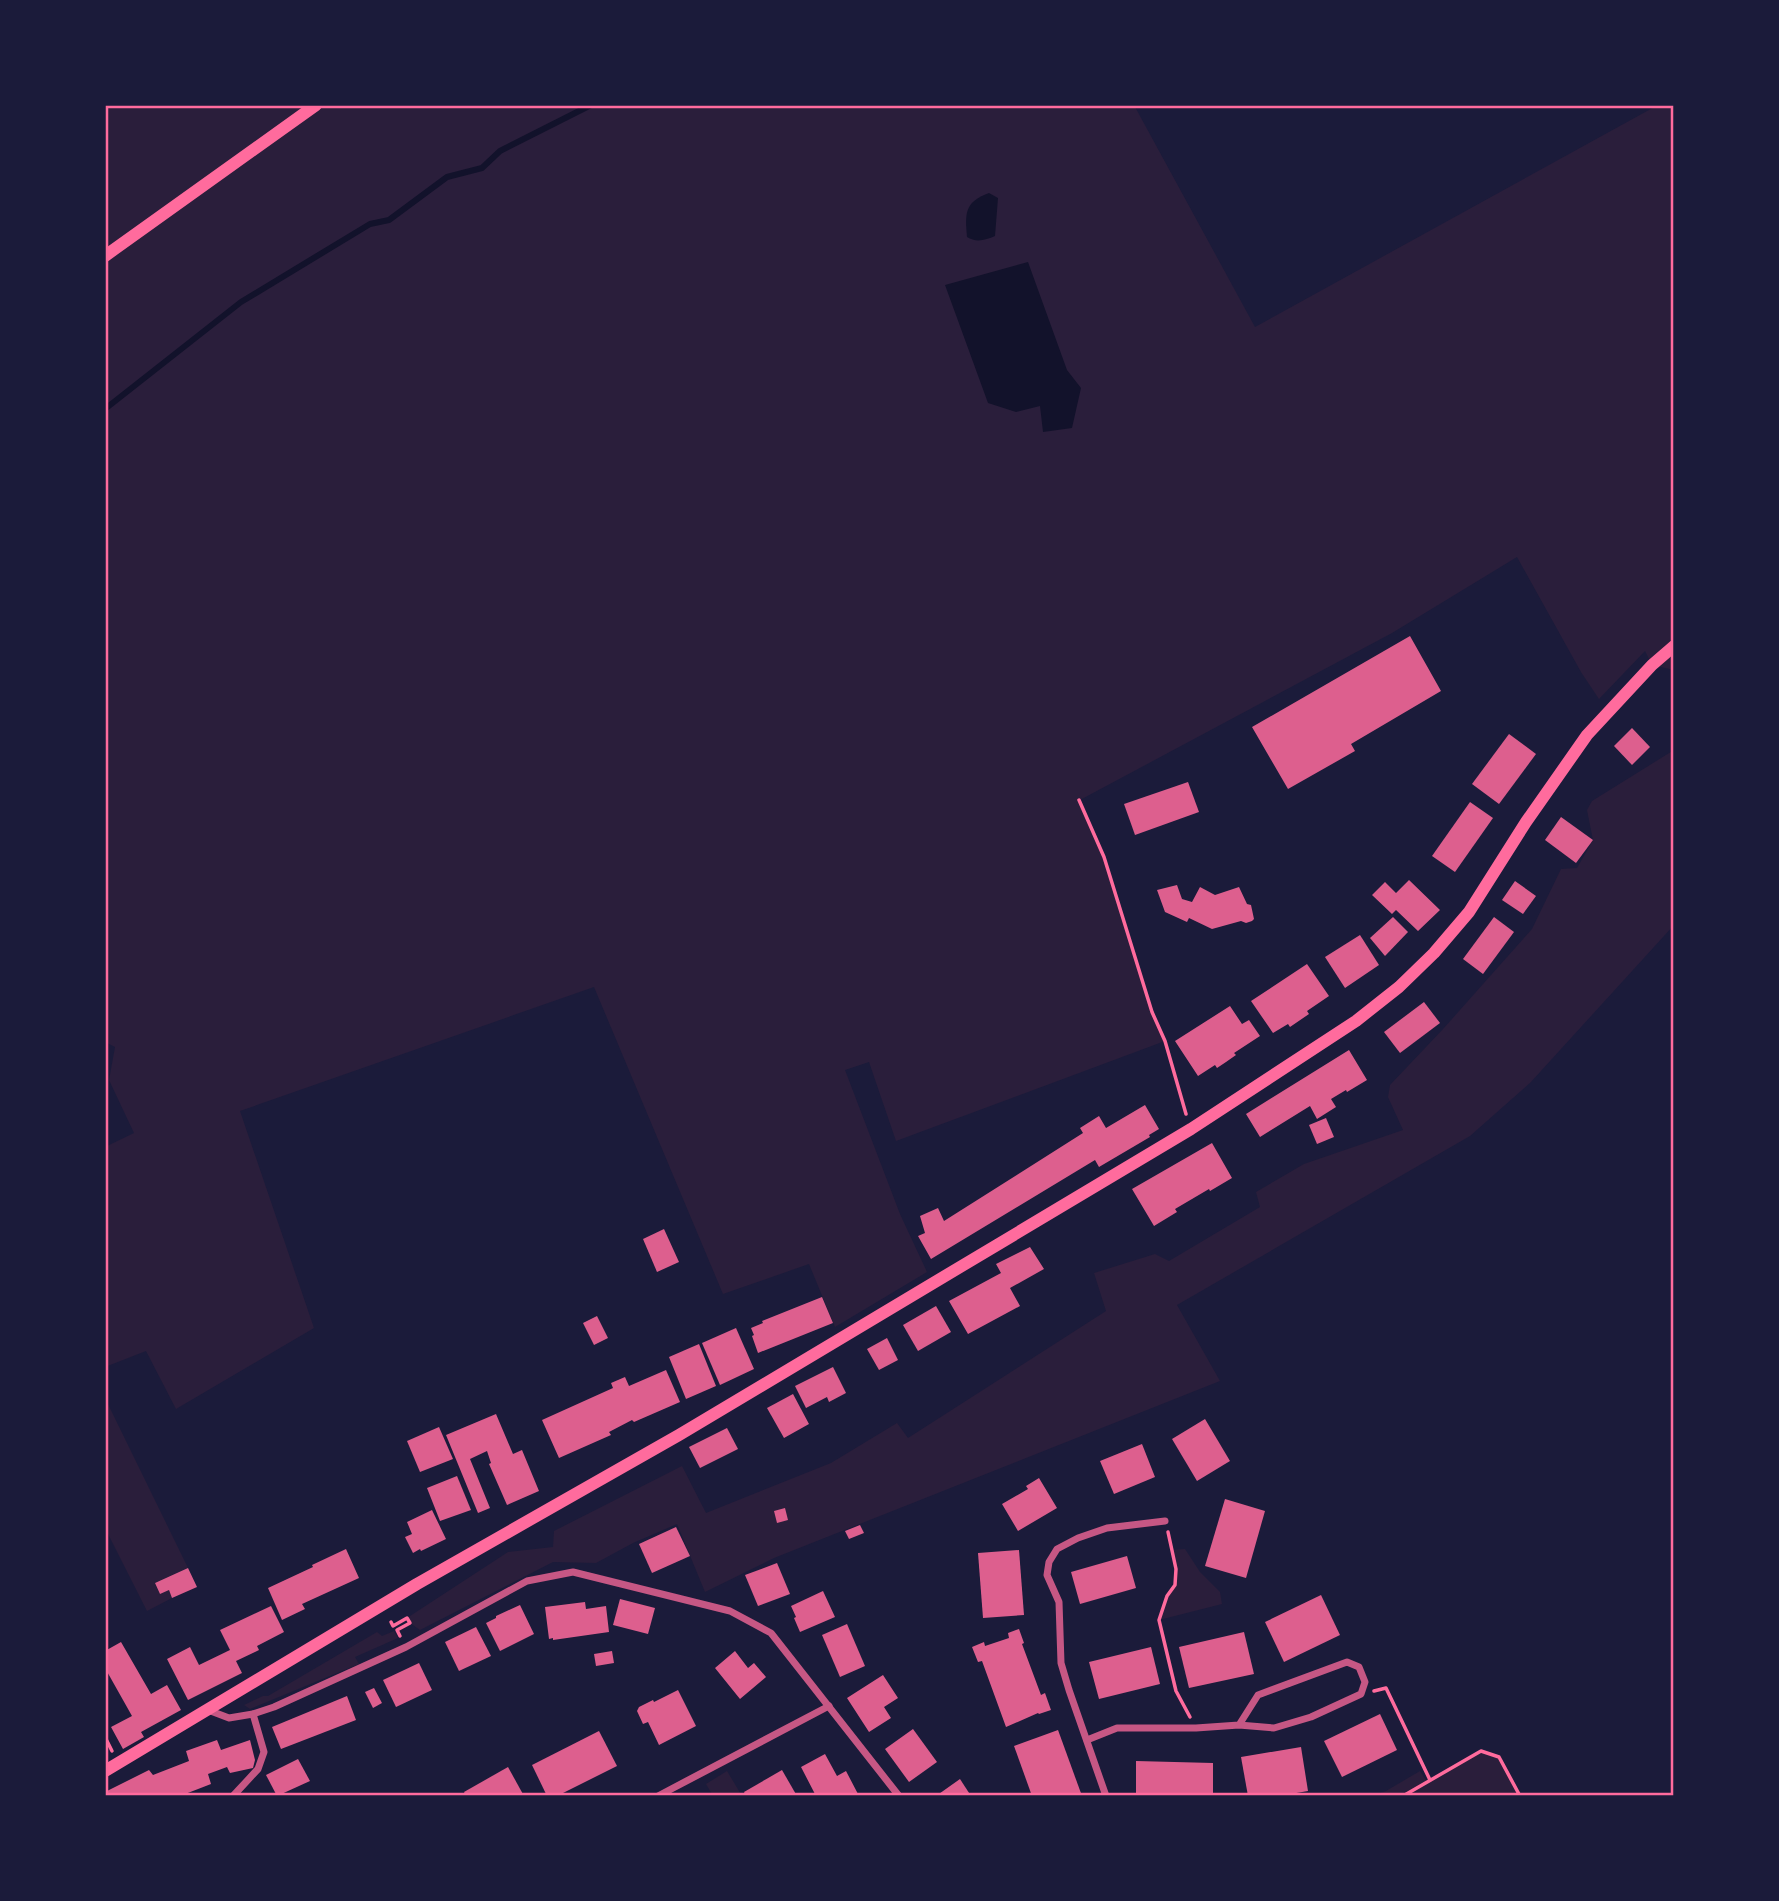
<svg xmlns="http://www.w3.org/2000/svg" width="1779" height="1901" viewBox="0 0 1779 1901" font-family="Rubik,sans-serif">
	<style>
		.green { fill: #2a1e3b }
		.water { fill: #12122b }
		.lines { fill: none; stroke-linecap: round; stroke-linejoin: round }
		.stream { stroke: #12122b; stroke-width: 6 }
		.building { fill: #dd5f8e }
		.path { stroke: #ff6b9d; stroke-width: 3.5 }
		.minor { stroke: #c65784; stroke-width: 7 }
		.secondary { stroke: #ff6b9d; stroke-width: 12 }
		.neatline { fill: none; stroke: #ff6b9d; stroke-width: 2.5 }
	</style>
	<rect width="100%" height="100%" fill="#1b1b3a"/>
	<g class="green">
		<path d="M105 105H1134L1255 327 1658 105H1674V670L1652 665 1645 651 1599 699 1581 672 1517 557 1392 633 1080 800 1104 857 1152 1012 1165 1041 896 1141 869 1062 845 1070 900 1214 927 1272 835 1327 809 1264 723 1294 594 987 240 1111 314 1328 176 1409 146 1351 105 1367V1147L134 1133 109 1080 115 1047 105 1042Z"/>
		<path d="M1674 750V925L1530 1083 1470 1136 1177 1305 1220 1381 774 1558 705 1592 677 1524 633 1543 596 1563 553 1562 420 1630 410 1623 407 1618 508 1552 553 1547 554 1531 682 1466 706 1513 831 1463 897 1423 908 1438 1106 1311 1094 1273 1155 1254 1169 1261 1260 1207 1256 1192 1304 1164 1403 1130 1388 1097 1390 1085 1444 1028 1532 929 1561 869 1577 868 1593 840 1587 810 1592 801Z"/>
		<path d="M105 1398 188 1568 155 1583 160 1594 169 1590 172 1598 147 1611 105 1528Z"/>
		<path d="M1185 1549 1200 1572 1220 1592 1222 1604 1159 1620 1167 1596 1175 1585 1176 1569 1172 1550Z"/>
		<path d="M394 1631 398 1638 355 1657 359 1664 250 1709 244 1705 263 1696H268L377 1632 382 1636Z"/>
		<path d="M1481 1751 1499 1757 1520 1796H1372L1386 1791 1420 1771 1427 1782Z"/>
		<path d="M727 1771 742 1796H713L706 1784Z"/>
	</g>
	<g class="water">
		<path d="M989 193 998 198 995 236C986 240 976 243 967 237 965 214 964 202 989 193Z"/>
		<path d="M1028 262 1067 370 1081 388 1072 428 1043 432 1040 406 1016 412 988 403 945 285Z"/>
	</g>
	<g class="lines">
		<path class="stream" d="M105 409 241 302 370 224 389 220 447 177 482 168 500 151 591 105"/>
	</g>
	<g class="building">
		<path d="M1410 636 1441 691 1351 744 1355 751 1288 789 1252 727Z"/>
		<path d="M1632 728 1650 747 1632 765 1614 746Z"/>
		<path d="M1509 734 1536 754 1499 804 1472 784Z"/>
		<path d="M1188 782 1199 812 1135 835 1124 804Z"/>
		<path d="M1470 802 1493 818 1455 872 1432 856Z"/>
		<path d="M1561 817 1593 840 1576 863 1545 840Z"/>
		<path d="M1409 880 1440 910 1418 931 1396 910 1392 914 1372 895 1385 882 1396 893Z"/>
		<path d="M1515 881 1536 896 1523 914 1502 900Z"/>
		<path d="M1177 885 1182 899 1192 902 1200 887 1215 895 1239 887 1247 904 1251 905 1254 919 1252 921 1246 923 1241 921 1212 929 1189 918 1187 922 1165 912 1157 890Z"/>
		<path d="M1393 917 1408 932 1385 956 1370 938Z"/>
		<path d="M1494 917 1514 932 1483 974 1463 959Z"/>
		<path d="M1360 935 1379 965 1345 988 1325 957Z"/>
		<path d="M1307 964 1329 996 1307 1011 1309 1014 1290 1027 1288 1024 1273 1033 1251 1001Z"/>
		<path d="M1424 1002 1440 1023 1400 1053 1384 1032Z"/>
		<path d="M1230 1006 1242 1024 1249 1020 1260 1036 1234 1053 1236 1055 1226 1062 1217 1068 1215 1065 1198 1076 1175 1041Z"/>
		<path d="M1349 1050 1367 1080 1347 1092 1346 1090 1331 1099 1336 1107 1317 1119 1310 1106 1260 1137 1246 1114Z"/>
		<path d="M1145 1105 1159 1129 1149 1135 1150 1137 1099 1167 1095 1160 931 1259 918 1236 925 1233 920 1216 938 1208 944 1221 1083 1133 1080 1128 1099 1116 1106 1128Z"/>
		<path d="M1326 1118 1334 1137 1317 1144 1309 1125Z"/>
		<path d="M1212 1143 1232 1178 1210 1191 1209 1189 1175 1209 1177 1212 1154 1226 1132 1189Z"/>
		<path d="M664 1229 679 1262 657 1272 643 1239Z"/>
		<path d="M1030 1247 1044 1269 1010 1288 1020 1306 968 1334 949 1301 1001 1273 996 1264Z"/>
		<path d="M822 1297 833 1323 758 1353 752 1336 754 1335 751 1328 763 1323 762 1321Z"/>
		<path d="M936 1306 951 1332 918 1351 903 1325Z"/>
		<path d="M597 1316 608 1338 594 1345 583 1323Z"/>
		<path d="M736 1328 754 1369 720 1385 702 1343Z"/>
		<path d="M887 1338 898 1360 879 1370 867 1349Z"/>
		<path d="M699 1344 716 1386 686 1399 669 1357Z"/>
		<path d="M833 1367 846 1393 829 1402 827 1397 806 1408 795 1386Z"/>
		<path d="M666 1370 680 1402 634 1422 632 1420 609 1432 611 1435 559 1458 542 1420 613 1388 611 1383 625 1377 629 1386Z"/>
		<path d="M793 1394 809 1424 784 1438 767 1408Z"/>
		<path d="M496 1414 513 1454 522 1450 539 1491 507 1505 489 1464 491 1463 487 1451 470 1459 490 1508 478 1513 446 1435Z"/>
		<path d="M1205 1419 1230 1461 1197 1481 1172 1439Z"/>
		<path d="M439 1427 453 1459 420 1472 407 1441Z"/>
		<path d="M727 1428 738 1449 700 1468 689 1447Z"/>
		<path d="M1142 1444 1155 1477 1114 1494 1100 1461Z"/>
		<path d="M457 1476 471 1510 440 1521 427 1488Z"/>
		<path d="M1039 1478 1057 1508 1018 1531 1002 1504 1028 1489 1026 1486Z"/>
		<path d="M1225 1499 1265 1511 1246 1578 1205 1566Z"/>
		<path d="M785 1508 788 1520 777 1523 774 1511Z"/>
		<path d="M432 1510 446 1539 421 1551 420 1549 413 1553 405 1537 412 1534 407 1522Z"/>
		<path d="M860 1525 864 1533 849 1539 845 1531Z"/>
		<path d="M676 1527 690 1556 652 1573 639 1544Z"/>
		<path d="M346 1549 359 1578 302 1604 305 1609 282 1620 268 1588 313 1567 312 1565Z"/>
		<path d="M1019 1550 1024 1615 983 1618 978 1553Z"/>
		<path d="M1127 1556 1136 1588 1080 1604 1071 1572Z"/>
		<path d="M777 1563 790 1594 758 1606 745 1575Z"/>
		<path d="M188 1568 197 1587 172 1598 169 1590 160 1594 155 1583Z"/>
		<path d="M823 1591 835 1617 800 1632 794 1618 796 1617 791 1606Z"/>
		<path d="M1321 1595 1340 1635 1284 1662 1265 1622Z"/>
		<path d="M620 1599 655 1608 648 1634 613 1625Z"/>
		<path d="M585 1602 586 1609 606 1606 609 1632 553 1640V1638L549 1639 545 1607Z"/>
		<path d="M520 1605 534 1634 500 1651 486 1623 496 1618V1616Z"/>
		<path d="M271 1606 284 1632 257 1646 259 1650 236 1661 242 1673 188 1700 167 1659 190 1647 199 1665 230 1650 220 1630Z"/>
		<path d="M847 1624 865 1666 840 1677 822 1635Z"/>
		<path d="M476 1627 491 1656 459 1671 445 1642Z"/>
		<path d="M1019 1629 1024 1643 1022 1644 1041 1695 1045 1693 1051 1710 1039 1714 1038 1713 1006 1727 982 1661 978 1662 972 1647 984 1642 985 1646 1009 1638 1008 1633Z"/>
		<path d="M1244 1632 1254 1674 1189 1688 1179 1647Z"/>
		<path d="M121 1642 151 1694 167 1685 181 1710 141 1732 144 1737 123 1749 111 1727 132 1716 105 1668V1651Z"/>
		<path d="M1151 1647 1160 1684 1099 1699 1089 1662Z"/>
		<path d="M612 1651 614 1663 596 1666 594 1654Z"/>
		<path d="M735 1651 748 1668 754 1663 766 1677 740 1699 715 1668Z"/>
		<path d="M419 1663 432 1690 396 1707 383 1680Z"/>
		<path d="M883 1675 898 1698 884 1707 891 1718 869 1732 847 1698Z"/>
		<path d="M374 1688 382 1703 373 1708 365 1692Z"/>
		<path d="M678 1690 696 1726 659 1745 648 1722 643 1724 637 1711 639 1707 653 1700 654 1702Z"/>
		<path d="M347 1696 356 1720 281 1749 272 1727Z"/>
		<path d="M1380 1714 1397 1750 1342 1777 1324 1741Z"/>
		<path d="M913 1729 937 1762 909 1782 885 1749Z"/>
		<path d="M1058 1730 1082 1796H1032L1014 1746Z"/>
		<path d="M599 1731 617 1766 557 1796H547L532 1765Z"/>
		<path d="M217 1740 221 1750 250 1740 255 1760 253 1768 230 1773 227 1767 208 1774 211 1784 180 1796H105V1792L149 1770 153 1775 189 1761 186 1751Z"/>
		<path d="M1301 1747 1308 1791 1279 1796H1248L1241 1757Z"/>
		<path d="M825 1754 837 1776 846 1771 858 1794 855 1796H816L801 1767Z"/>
		<path d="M298 1759 310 1781 277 1796 266 1775Z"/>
		<path d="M1136 1761 1213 1763V1796H1136Z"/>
		<path d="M508 1767 524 1796H466L464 1792Z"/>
		<path d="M782 1770 797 1796H746L744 1792Z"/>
		<path d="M960 1779 971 1796H936Z"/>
	</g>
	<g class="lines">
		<g class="path">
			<path d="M1079 800 1104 857 1152 1012 1165 1041 1186 1114"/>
			<path d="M1168 1532 1176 1569 1175 1585 1167 1596 1159 1620 1176 1691 1190 1717"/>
			<path d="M391 1622 393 1626 407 1618 410 1623 397 1630 400 1636"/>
			<path d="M1374 1691 1386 1688 1430 1780"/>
			<path d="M105 1737 112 1751"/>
			<path d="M1403 1796 1481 1751 1499 1757 1520 1796"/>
		</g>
		<g class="minor">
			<path d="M208 1710 229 1718 253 1714 274 1707 406 1647 527 1581 573 1572 730 1611 771 1633 899 1796"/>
			<path d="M1087 1740 1117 1728H1196L1239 1725 1274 1728 1311 1717 1361 1694 1365 1682 1359 1667 1347 1662 1258 1695 1239 1725"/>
			<path d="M233 1796 258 1769 264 1752 253 1714"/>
			<path d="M658 1796 829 1706"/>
			<path d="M1106 1796 1069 1690 1061 1663 1059 1602 1047 1575 1049 1562 1057 1549 1078 1538 1107 1528 1165 1521"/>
		</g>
		<g class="secondary">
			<path d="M105 256 316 105"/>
			<path d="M105 1771 417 1584 679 1435 1191 1129 1356 1021 1399 987 1434 953 1469 912 1526 822 1587 735 1652 665 1674 646"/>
		</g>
	</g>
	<rect width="1779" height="1901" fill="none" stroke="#1b1b3a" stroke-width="214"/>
	<rect x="107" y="107" width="1565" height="1687" class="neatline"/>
</svg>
